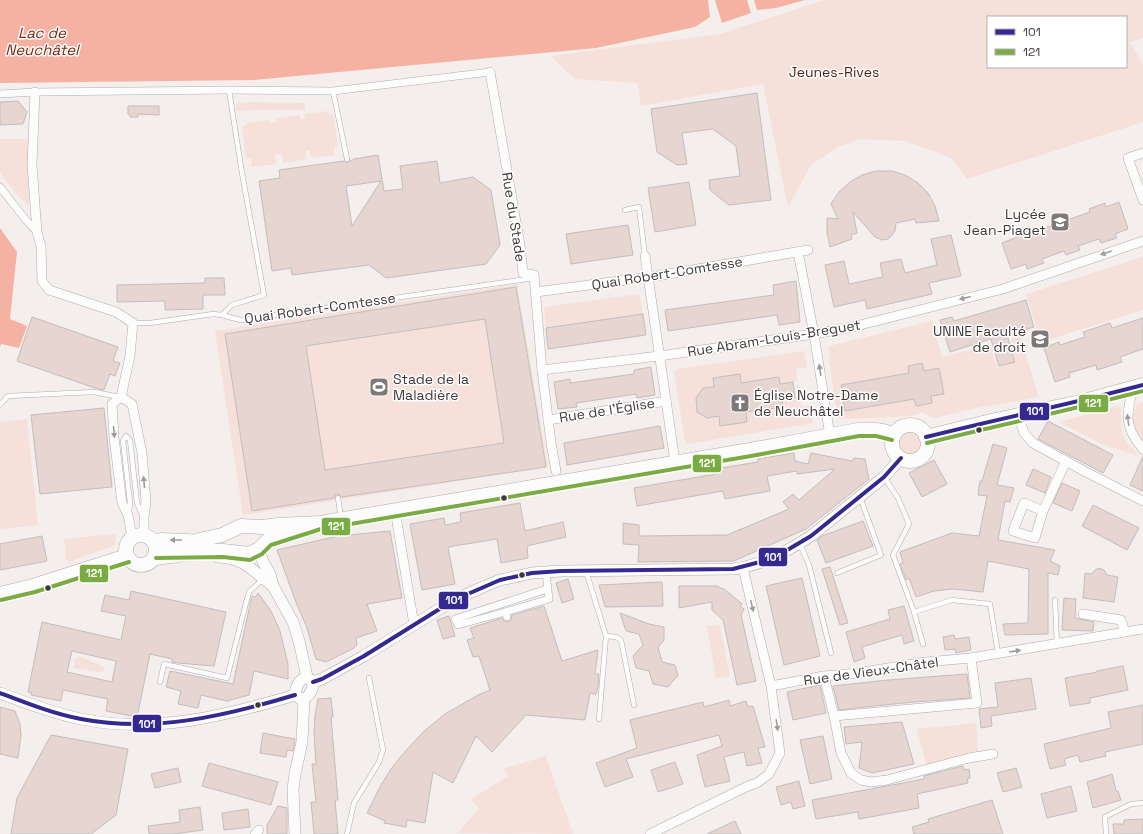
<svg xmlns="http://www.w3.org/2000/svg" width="1143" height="834" viewBox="0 0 1143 834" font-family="'Space Grotesk',sans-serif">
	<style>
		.green { fill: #f6e0da; fill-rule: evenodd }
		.water { fill: #f5b2a2 }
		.building { fill: #e6d5d0; stroke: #c2bebc; fill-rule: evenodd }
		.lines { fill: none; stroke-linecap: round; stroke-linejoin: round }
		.service-casing { stroke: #b1acab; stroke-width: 5.5 }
		.pedestrian-casing { stroke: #b1acab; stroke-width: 8 }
		.minor-casing { stroke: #b1acab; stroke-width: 10 }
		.tertiary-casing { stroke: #b1acab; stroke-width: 12 }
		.primary-casing { stroke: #b1acab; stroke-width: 15 }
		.service { stroke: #fdfcfc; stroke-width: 4.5 }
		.pedestrian { stroke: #fdfcfc; stroke-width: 7 }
		.minor { stroke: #fdfcfc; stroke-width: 9 }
		.tertiary { stroke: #fdfcfc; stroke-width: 11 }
		.primary { stroke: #fdfcfc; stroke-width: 14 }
		.bus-1-casing { stroke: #fff; stroke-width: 7 }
		.bus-2-casing { stroke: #fff; stroke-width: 7 }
		.bus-1 { stroke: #352990; stroke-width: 4 }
		.bus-2 { stroke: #7bac43; stroke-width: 4 }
		.oneway { fill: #9e9b9a }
		.bus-dot { fill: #3f3a39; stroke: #fff; stroke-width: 1.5 }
		.labels { text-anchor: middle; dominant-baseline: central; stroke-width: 3; stroke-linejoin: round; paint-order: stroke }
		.park-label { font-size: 14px; fill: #541c0e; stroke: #fff }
		.poi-label { font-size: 14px; fill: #3f3a39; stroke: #fff; text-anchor: end }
		.street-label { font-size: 14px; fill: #3f3a39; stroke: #fff }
		.water-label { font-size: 15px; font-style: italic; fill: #792915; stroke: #fff }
		.line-badge { stroke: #fff; stroke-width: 1.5 }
		.badge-label { font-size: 11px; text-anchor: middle; font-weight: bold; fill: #fff }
	</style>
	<rect width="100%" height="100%" fill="#f4eeec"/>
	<g class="green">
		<path d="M824 0H1143V38L1130 42 1143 65V122L967 179 951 158 933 151 905 141 860 139 838 147 811 165 788 207 763 84 641 106 638 83 575 79 550 56 720 34ZM988 17H1126V67H988Z"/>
		<path d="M251 102 305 103V110H251L236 111V103Z"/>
		<path d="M329 111V115L333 114 338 146 334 147 335 155 311 158 310 150 305 151 306 159 283 163 282 154 275 155 276 164 252 167 251 158 246 159 242 126H246V123L270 120V123L277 122 276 118 300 115V119L305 118V114Z"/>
		<path d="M0 139H28L29 206 17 195 0 172Z"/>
		<path d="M1143 257V310L1041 342 1026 294Z"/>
		<path d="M517 284 548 467 243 515 215 331Z"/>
		<path d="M639 294 643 314 546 328 544 307Z"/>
		<path d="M932 321 942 357 991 345 997 368 1016 361 1010 339 1020 336 1039 397 977 408 935 418 930 417 922 412 916 415 895 417 840 419 837 415 831 374 829 346Z"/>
		<path d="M804 351 807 368 796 369 797 381 780 384 778 377 741 383 740 374 713 378 714 387 703 388 696 398 697 412 707 418 719 416 721 426 747 422 746 412 783 407 782 399 800 397 801 407 811 405 813 423 688 444 685 441 674 373 677 369Z"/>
		<path d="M1143 402V442L1132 422 1137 404Z"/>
		<path d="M1118 406 1121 409C1120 435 1121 436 1139 455H1135L1102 444 1059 422Z"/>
		<path d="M27 419 38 525 0 529V422Z"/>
		<circle cx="909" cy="443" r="11"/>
		<path d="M116 534 115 545 69 562 65 559 66 548 63 539Z"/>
		<path d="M720 625 730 676 716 678 707 626Z"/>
		<path d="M79 656 101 666 104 668V671L98 672 74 668 75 659Z"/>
		<path d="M976 723 978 753 927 767 917 729Z"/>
		<path d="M546 756 573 834 458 833 479 808 470 800 508 776 503 769Z"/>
	</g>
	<g class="water">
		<path d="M0 0H708L710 17 695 27 596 48 254 80 0 83Z"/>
		<path d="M715 0H747L751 13 722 23Z"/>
		<path d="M754 0H805L776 8 757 10Z"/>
		<path d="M0 228 17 252 10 319 27 326 19 348 1 344 0 347Z"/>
	</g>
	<g class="building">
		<path d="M757 93 771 200 729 205 710 190 709 180 740 176 736 146 713 129 682 133 687 164 677 165 657 152 651 109Z"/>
		<path d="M18 101 27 112 23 124 0 125V102Z"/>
		<path d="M128 106H159V115L138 114V117H130V115L128 114Z"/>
		<path d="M378 155 384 191 403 189 400 166 437 161 440 183 473 177 491 190 500 245 486 264 386 278 369 265 292 275 291 268 272 271 259 181 280 178 279 170 344 161 347 163 354 159ZM381 181 352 226 346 186Z"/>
		<path d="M876 171H892L905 175 918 183 928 193 935 206 939 221 916 223 915 219 896 223 895 231 892 235 888 239 882 240 875 237 853 212 857 233 851 235 852 239 830 247 827 233V218L838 219 831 204 839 192 850 182 862 175Z"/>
		<path d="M689 182 696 225 655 232 648 188Z"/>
		<path d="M1119 202 1128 229 1115 234 1117 238 1101 243 1099 239 1078 246 1080 250 1066 255 1064 251 1042 259 1044 263 1027 269 1026 264 1011 269 1002 243 1017 237 1016 234 1032 229 1033 232 1090 212 1089 209 1105 203 1106 207Z"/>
		<path d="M628 225 633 255 571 264 566 234Z"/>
		<path d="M951 235 961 276 929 283 932 294 867 309 865 300 834 307 825 265 844 261 849 284 883 277 880 263 901 259 905 273 937 265 931 239Z"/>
		<path d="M205 278H224L225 295H203V309L165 310V301L117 302V285L205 283Z"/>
		<path d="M796 281 800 322 779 325 777 315 668 331 665 310 774 295 773 285Z"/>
		<path d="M516 287 546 467 342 497 338 494 335 495 334 498 252 511 225 334ZM485 319 504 443 325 470 306 346Z"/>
		<path d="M1026 300 1034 327 1007 335 1015 362 999 366 991 339 950 352 940 320 952 317 954 321Z"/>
		<path d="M643 314 646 335 548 349 546 328Z"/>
		<path d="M32 317 118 347 113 361 120 363 115 376 110 374 104 390 95 388 17 361Z"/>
		<path d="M1143 318V349L1120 357 1122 362 1097 370 1096 365 1069 373 1070 377 1055 382 1044 348 1059 342 1060 345 1085 337 1083 332 1110 323 1112 328Z"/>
		<path d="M922 363 924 371 939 368 944 394 931 396 932 403 916 406 914 399 845 411 841 385 909 373 908 366Z"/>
		<path d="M651 367 655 395 637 398 636 394 576 403 577 407 558 409 554 382 570 379V383L634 374V370Z"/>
		<path d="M740 374 741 383 779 377 780 384 793 382 795 398 782 399 783 407 746 412 747 422 720 426 719 416 707 418 697 412 696 398 703 388 714 387 713 378Z"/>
		<path d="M104 408 112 487 40 494 31 415Z"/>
		<path d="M1048 421 1113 455 1103 473 1038 439Z"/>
		<path d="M660 426 664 448 567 465 564 443Z"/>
		<path d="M993 444 1007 448 997 485 1014 488 1010 502 1005 501 998 540 1055 550 1050 561 1060 566 1058 575 1048 573V634L1005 635 1003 624 1028 623 1029 569 988 561 983 592 953 589 934 591 916 597 909 578 906 580 900 564 903 563 900 552 952 533 979 536 987 496 978 495 980 481H982Z"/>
		<path d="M794 453 795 461 808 464 811 453 852 461 854 458 865 459 869 479 806 529 734 561 638 562 639 545 623 544V523L639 525V536L727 535 789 509 783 502 793 494 799 500 835 469 797 474V471L767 476 770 491 725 499 723 491 637 506 634 488 716 474 715 469 758 462V459Z"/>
		<path d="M1143 456V491L1130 485Z"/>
		<path d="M934 460 947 484 922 497 909 473Z"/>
		<path d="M1033 469 1051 477 1045 493 1026 485Z"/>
		<path d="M1062 483 1080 491 1072 511 1053 503Z"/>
		<path d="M520 503 525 531 563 522 566 537 527 546 528 558 501 563 497 539 448 547 455 584 422 590 410 524 444 518 445 525 461 522 460 513Z"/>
		<path d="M1093 505 1139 528 1127 550 1082 526Z"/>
		<path d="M863 521 873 546 826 563 817 540 822 536Z"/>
		<path d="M390 531 402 598 367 604 377 631 356 638 357 645 354 648 326 662 316 659 306 625 297 605 277 550 338 536Z"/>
		<path d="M42 536 47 561 0 570V544Z"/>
		<path d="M830 567 848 623 840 625 822 569Z"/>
		<path d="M1099 568 1104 570 1107 575 1118 577 1114 602 1083 598 1085 573 1092 574 1095 570Z"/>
		<path d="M802 578 820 656 784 665 766 586Z"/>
		<path d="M568 579 574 599 562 603 556 583Z"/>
		<path d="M662 582 663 606 605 607 599 585Z"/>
		<path d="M679 586H718L722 589 723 588 742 604 740 606 744 609 741 615 756 681 737 685 723 620 712 610V602L679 608Z"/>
		<path d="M131 591 226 612 214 666 178 663 172 662V659L150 654 137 717 106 711 108 699 63 690 61 701 31 695 32 693 28 692 42 622 121 640 126 616 101 611 105 595 129 600ZM72 651 116 661 112 682 67 672Z"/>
		<path d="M258 593 271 611 280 631 288 664V679L254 671 249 695 227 701 201 695 198 708 178 704 181 691 166 687 170 671 233 684 251 600 252 596 256 597Z"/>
		<path d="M1064 598 1076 599 1075 618 1094 622 1093 631 1062 630Z"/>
		<path d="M544 606 562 661 598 650 595 674H599L598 688 596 694 590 693 585 720 526 715 492 752 476 736 453 783 433 772 425 823 407 820 406 827 384 823 385 821 367 813 381 785 391 769 402 755 423 732 445 714 478 695 490 690 479 656 473 657 467 640 474 638 470 628 502 618 504 621 508 622 511 620 512 615Z"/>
		<path d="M904 606 914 641 904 644 902 635 862 647 865 658 854 662 846 632 890 619 888 610Z"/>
		<path d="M620 613 649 624 664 627V640L658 647 662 662 675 665 678 675 668 687 653 684 649 671 636 668 633 656 643 645 639 634 626 631Z"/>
		<path d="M449 616 455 636 443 639 437 620Z"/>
		<path d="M954 635 955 639 969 637 971 650 956 653 955 649 945 650 943 637Z"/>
		<path d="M1123 666 1128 690 1090 698V703L1070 706 1065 678 1097 672V671Z"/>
		<path d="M967 674 970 698 914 702 874 706 839 710 833 686 888 680Z"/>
		<path d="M1031 678 1036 709 991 716 992 726 981 728 979 709 998 707 995 683Z"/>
		<path d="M820 685 826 713 793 720 787 692Z"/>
		<path d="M331 698 333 717H331L338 800H335L338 834H314L311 802H316L312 764H316L314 733 315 715 318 699Z"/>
		<path d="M729 700 730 706 746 701 748 707 753 706 765 747 758 748 762 763 747 766 744 752 724 757 730 781 705 787 697 755 722 746 719 735 626 759 633 777 605 787 596 763 637 748 630 720 703 702 704 707Z"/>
		<path d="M1143 705V744L1105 752 1106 756 1080 762 1078 755 1064 759 1066 765 1050 769 1044 744 1111 728 1108 712Z"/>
		<path d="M0 707 15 711 20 724 21 735 18 758 0 754Z"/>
		<path d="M902 722 914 764 872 773 859 768 862 742 846 744 844 727Z"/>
		<path d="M263 733 295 739 293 751 287 750 286 757 260 753Z"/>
		<path d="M51 735 128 749 116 815 91 834H11L17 798Z"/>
		<path d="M823 736 832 779 810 784 800 740Z"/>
		<path d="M675 762 683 784 658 792 651 770Z"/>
		<path d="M209 763 278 782 271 805 202 786Z"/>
		<path d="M963 766 964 770 969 769 970 778 967 779 968 783 917 794 919 808 859 819 858 812 816 819 812 800 924 779V776Z"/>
		<path d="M178 768 181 782 155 788 151 774Z"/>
		<path d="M1016 768 1022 787 1003 792 997 773Z"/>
		<path d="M1112 774 1116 791H1118L1121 800 1093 808 1087 782Z"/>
		<path d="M799 781 805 806 793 809 791 802 781 805 776 787Z"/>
		<path d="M1071 786 1077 811 1047 818 1041 794Z"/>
		<path d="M992 800 1003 834H914L912 827 929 822 928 819Z"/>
		<path d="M278 806 287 808V834H267V825Z"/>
		<path d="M200 807 203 830 174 834H149L148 826 180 822 179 810Z"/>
		<path d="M248 809 250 827 224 830 222 813Z"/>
		<path d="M1143 819V834H1114L1113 824H1124V820Z"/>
		<path d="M735 821 741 834H707Z"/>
	</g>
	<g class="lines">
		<defs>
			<g id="service">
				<path d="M333 91 347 159"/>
				<path d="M625 210 639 207 645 256"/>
				<path d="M222 315 232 305 264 295 242 173 229 90"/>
				<path d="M133 323H150L213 314 222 315 240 320 535 278"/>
				<path d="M0 405 8 396 94 392 120 397"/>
				<path d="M884 477 898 498 909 524 893 555 914 612"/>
				<path d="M338 498 341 518"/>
				<path d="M129 512 130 503 123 441 126 436 130 440 137 503 142 514"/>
				<path d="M800 544 809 565 831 653"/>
				<path d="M586 571 606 636 599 719"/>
				<path d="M837 573 881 555 860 497"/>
				<path d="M1055 600 1057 644"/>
				<path d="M606 636 616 637 621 640 634 705"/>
				<path d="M923 644 914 612 952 600 990 604 998 653"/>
				<path d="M160 682 164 664 227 678 247 599 249 592 263 579"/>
				<path d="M347 834 354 803 379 762 383 750 369 678"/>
				<path d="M1106 834 1105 817 1131 804 1143 803"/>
			</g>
			<g id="pedestrian">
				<path d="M0 94 35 92 229 90 333 91 490 72"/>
				<path d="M0 187 26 220 37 232"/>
				<path d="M505 612 458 625 455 619 547 589"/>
				<path d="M507 617 505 612 549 599 546 572"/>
			</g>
			<g id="minor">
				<path d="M490 72 520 245 523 273 534 275 542 370 551 443 556 471"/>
				<path d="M35 92 32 165 37 232 41 246 42 281 49 290 116 312 133 323 130 356 121 397 112 404 114 437 122 503 128 515 132 538"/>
				<path d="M1143 153 1128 158 1143 200"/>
				<path d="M798 252 814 334 830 436"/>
				<path d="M645 256 675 462"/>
				<path d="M536 292 657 276 808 250"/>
				<path d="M542 370 659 356 814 334 852 327 1003 289 1143 241"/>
				<path d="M1133 388C1126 415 1124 427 1143 449"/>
				<path d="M121 397 132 404 142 453 146 501 144 517V535"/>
				<path d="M1018 415 1024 433 1033 443 1084 471 1143 501"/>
				<path d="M548 420 666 401"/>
				<path d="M395 510 414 625"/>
				<path d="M1043 511 1035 538 1013 531 1024 503 1043 511 1066 461"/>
				<path d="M1083 614 1121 620 1125 632"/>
				<path d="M824 676 834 716 841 753 851 773 861 780 871 782 887 780 969 758 993 754"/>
				<path d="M771 686 824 676 857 673 926 662 971 658 1143 629"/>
				<path d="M834 716 977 703 971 658"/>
				<path d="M255 834 259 830"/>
				<path d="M650 834 748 786 757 783 769 774 780 753 771 686 743 568"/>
			</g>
			<g id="tertiary">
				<path d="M259 549 263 562 270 574 273 586 293 622 299 641 307 677"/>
				<path d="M217 557C246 558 252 571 273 586"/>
				<path d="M152 560C161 559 169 557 178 557"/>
				<path d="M307 677 312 681C315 688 309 698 301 699L296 696C294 689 299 679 307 677Z"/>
				<path d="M313 682 322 679 364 656 454 600 483 587 500 580 532 573 561 571 733 569C761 566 788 551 811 536L884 477 901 458"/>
				<path d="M0 693C26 703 53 713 81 719 153 734 226 716 295 695"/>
				<path d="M295 834 293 789 295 774 302 742 304 699"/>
			</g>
			<g id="primary">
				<circle cx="910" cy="443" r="18"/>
				<path d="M926 437 991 421 1080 402 1143 385"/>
				<circle cx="141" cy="550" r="15"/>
				<path d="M199 540 222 535 241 526 263 527 278 525 320 523 750 450 858 430C871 429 882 429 894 435"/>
				<path d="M154 543 161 540 207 542"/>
				<path d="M156 552 223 551 249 554 259 549 268 540 303 529"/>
				<path d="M0 594 33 586 127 556"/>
			</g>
		</defs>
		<use href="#service" class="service-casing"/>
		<use href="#pedestrian" class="pedestrian-casing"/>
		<use href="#minor" class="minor-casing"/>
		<use href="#tertiary" class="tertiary-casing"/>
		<use href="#primary" class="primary-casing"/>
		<use href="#service" class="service"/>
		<use href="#pedestrian" class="pedestrian"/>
		<use href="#minor" class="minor"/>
		<use href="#tertiary" class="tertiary"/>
		<use href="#primary" class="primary"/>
		<defs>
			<g id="bus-1">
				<path d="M926 437C998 419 1071 404 1143 385"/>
				<path d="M313 682 322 679 364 656 454 600 500 580 532 573 561 571 733 569 764 561 784 552 811 536 884 477 901 458"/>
				<path d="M0 693C26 703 54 714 81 719 154 733 225 716 295 695"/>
			</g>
			<g id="bus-2">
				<path d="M927 443C999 425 1072 410 1143 391"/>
				<path d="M156 558 223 557 250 560 262 554 271 545 321 529 751 456 859 436H876L892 440"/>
				<path d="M1 600 35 592 129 562"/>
			</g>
		</defs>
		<use href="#bus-1" class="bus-1-casing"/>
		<use href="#bus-2" class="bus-2-casing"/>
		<use href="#bus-1" class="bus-1"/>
		<use href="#bus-2" class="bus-2"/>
	</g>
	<defs><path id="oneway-solid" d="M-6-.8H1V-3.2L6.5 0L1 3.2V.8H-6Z"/></defs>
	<g class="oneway">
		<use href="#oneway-solid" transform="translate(1106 253) rotate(161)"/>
		<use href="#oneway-solid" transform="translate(965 298) rotate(166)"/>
		<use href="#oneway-solid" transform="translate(820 370) rotate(-99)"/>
		<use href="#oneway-solid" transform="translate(1128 420) rotate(-98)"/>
		<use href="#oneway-solid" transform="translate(114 432) rotate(85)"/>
		<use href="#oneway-solid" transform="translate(144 482) rotate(-95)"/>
		<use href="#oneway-solid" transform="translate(176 540) rotate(-180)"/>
		<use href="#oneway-solid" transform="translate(752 606) rotate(77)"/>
		<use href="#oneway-solid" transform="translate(1015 651) rotate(-9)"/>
		<use href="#oneway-solid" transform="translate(777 725) rotate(81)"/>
	</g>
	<defs>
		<symbol id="university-square" viewBox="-11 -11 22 22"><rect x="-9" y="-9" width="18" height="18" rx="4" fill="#7e7978" stroke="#fff"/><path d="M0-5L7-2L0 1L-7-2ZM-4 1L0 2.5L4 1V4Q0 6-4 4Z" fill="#fff"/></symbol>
		<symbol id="stadium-square" viewBox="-11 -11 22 22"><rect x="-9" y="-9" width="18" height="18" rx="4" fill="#7e7978" stroke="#fff"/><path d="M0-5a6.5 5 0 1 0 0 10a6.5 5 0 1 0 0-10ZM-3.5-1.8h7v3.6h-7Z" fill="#fff"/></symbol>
		<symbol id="church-square" viewBox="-11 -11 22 22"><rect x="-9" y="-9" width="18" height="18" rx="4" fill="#7e7978" stroke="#fff"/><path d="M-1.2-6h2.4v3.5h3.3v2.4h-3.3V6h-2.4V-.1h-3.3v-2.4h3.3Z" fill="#fff"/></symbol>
	</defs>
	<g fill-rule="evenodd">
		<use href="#university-square" x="1049" y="211" width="22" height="22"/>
		<use href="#university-square" x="1029" y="328" width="22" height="22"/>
		<use href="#stadium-square" x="368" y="376" width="22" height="22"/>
		<use href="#church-square" x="729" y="392" width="22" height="22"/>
	</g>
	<g class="bus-dot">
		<circle cx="979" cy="430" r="3.5"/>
		<circle cx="504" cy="498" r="3.5"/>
		<circle cx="522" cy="575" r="3.5"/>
		<circle cx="48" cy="588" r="3.5"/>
		<circle cx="258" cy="705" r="3.5"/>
	</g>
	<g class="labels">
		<g class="park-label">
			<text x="834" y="72">Jeunes-Rives</text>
		</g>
		<g class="poi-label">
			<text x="1046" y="214">Lycée<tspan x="1046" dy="16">Jean-Piaget</tspan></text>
			<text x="1026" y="331">UNINE Faculté<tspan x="1026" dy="16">de droit</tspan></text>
			<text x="393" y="379" text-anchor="start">Stade de la<tspan x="393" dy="16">Maladière</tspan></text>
			<text x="754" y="395" text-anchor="start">Église Notre-Dame<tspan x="754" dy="16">de Neuchâtel</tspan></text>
		</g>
		<g class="street-label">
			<text transform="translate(514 217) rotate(81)">Rue du Stade</text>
			<text transform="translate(667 273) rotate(-9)">Quai Robert-Comtesse</text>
			<text transform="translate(320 308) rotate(-8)">Quai Robert-Comtesse</text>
			<text transform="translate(774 338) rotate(-9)">Rue Abram-Louis-Breguet</text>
			<text transform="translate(607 410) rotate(-9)">Rue de l'Église</text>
			<text transform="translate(871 671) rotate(-8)">Rue de Vieux-Châtel</text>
		</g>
		<g class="water-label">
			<text x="42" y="32">Lac de<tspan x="42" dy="17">Neuchâtel</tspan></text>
		</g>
	</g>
	<g class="line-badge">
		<rect x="1078" y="394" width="31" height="19" rx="4" fill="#7bac43"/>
		<rect x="1019" y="402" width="31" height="19" rx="4" fill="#352990"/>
		<rect x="692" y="454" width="30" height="19" rx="4" fill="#7bac43"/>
		<rect x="321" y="517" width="30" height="19" rx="4" fill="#7bac43"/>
		<rect x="758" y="547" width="30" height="20" rx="4" fill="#352990"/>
		<rect x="79" y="564" width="30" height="19" rx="4" fill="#7bac43"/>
		<rect x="438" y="591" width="31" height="19" rx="4" fill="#352990"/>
		<rect x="132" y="714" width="30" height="19" rx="4" fill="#352990"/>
	</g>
	<g class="badge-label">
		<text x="1093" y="407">121</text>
		<text x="1035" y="415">101</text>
		<text x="707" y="467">121</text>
		<text x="336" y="530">121</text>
		<text x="773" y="561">101</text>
		<text x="94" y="577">121</text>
		<text x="454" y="604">101</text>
		<text x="147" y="728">101</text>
	</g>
	<rect x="987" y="16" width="140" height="52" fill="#ffffff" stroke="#b2b0b0"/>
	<rect x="995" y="29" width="20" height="6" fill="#352990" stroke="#b2b0b0"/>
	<text x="1023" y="36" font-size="12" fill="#3f3a39">101</text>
	<rect x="995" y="49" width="20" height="6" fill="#7bac43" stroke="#b2b0b0"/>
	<text x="1023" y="56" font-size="12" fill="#3f3a39">121</text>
</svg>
